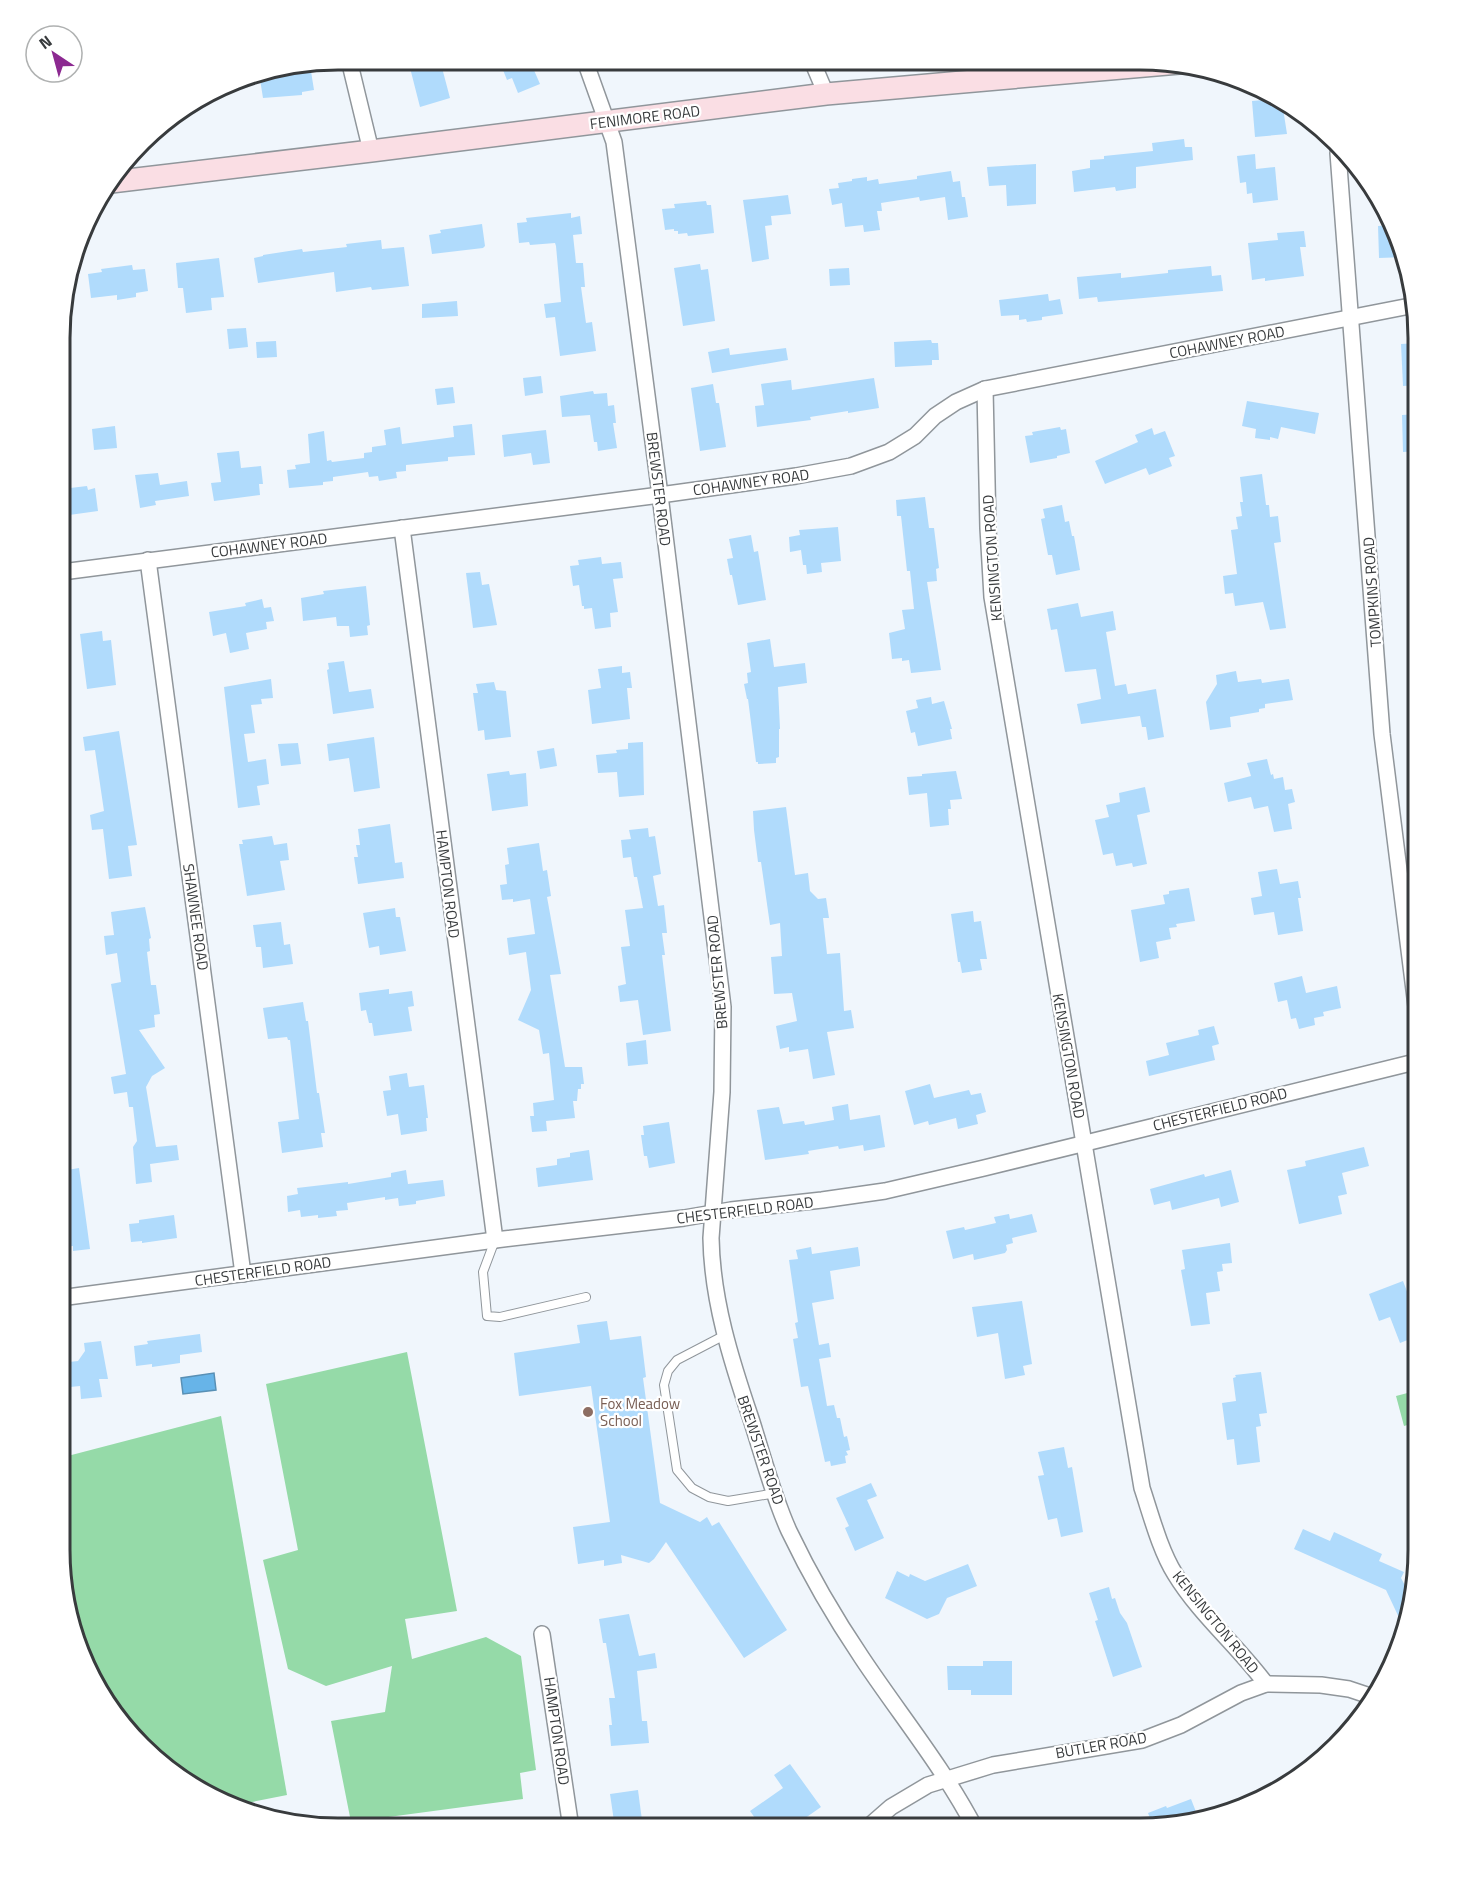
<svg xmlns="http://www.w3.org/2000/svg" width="1479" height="1889" viewBox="0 0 1479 1889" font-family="'Titillium Web',sans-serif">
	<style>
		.green { fill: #95daa8 }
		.water { fill: #67b4e8; stroke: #5990b5; stroke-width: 1.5 }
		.building { fill: #b0dbfc }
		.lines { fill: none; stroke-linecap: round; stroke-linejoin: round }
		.lane-casing { stroke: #90969b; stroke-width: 10 }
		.street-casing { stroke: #90969b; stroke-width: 18 }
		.secondary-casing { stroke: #90969b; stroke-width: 24 }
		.lane { stroke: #fff; stroke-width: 8 }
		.street { stroke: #fff; stroke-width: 15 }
		.secondary { stroke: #fadee4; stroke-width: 21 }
		.education-dot { fill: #8d6e63; stroke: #fff; stroke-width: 2 }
		.labels { text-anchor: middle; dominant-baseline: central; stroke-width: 4.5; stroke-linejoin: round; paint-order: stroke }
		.street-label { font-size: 15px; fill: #383b3d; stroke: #fff }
		.education-label { font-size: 15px; fill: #785e54; stroke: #fff; text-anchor: start }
		.rim { fill: none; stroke: #383b3d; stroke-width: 3 }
	</style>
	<rect width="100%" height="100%" fill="#f0f6fc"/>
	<g class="green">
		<path d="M407 1352 457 1611 405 1619 412 1659 486 1637 521 1656 536 1770 520 1773 523 1799 351 1822 331 1721 385 1712 392 1666 326 1686 288 1669 263 1560 298 1550 266 1384Z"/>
		<path d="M1419 1390 1418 1422 1404 1426 1396 1396Z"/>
		<path d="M221 1416 287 1795 232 1806 184 1782 97 1690 69 1623 60 1551V1458Z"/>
	</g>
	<path class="water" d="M214 1373 216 1390 183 1394 181 1378Z"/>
	<g class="building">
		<path d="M408 60H431L432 66 441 64 450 98 420 107Z"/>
		<path d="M499 60 530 61 540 84 518 93 512 78 507 80Z"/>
		<path d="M310 65 314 90 302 92V95L263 98 259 73Z"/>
		<path d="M1275 99 1282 102 1287 134 1255 137 1252 101Z"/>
		<path d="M1184 139 1185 147H1192L1193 160 1136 167V188L1116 191 1115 187 1074 192 1072 171 1090 168V160L1104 159V156L1153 151 1152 143Z"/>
		<path d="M1255 154 1256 169 1275 167 1278 200 1253 203 1252 193 1247 194 1246 182 1240 183 1237 156Z"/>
		<path d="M1036 164V204L1007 206 1006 185 989 186 987 167Z"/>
		<path d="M951 171 953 182 960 181 962 197H965L968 217 948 220 945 197 920 201 919 197 881 203 882 211H877L880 230 864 232 863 225 845 227 842 203 832 205 829 189 839 188 838 183 852 181V179L867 177V181L878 179 879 184 917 179V176Z"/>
		<path d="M788 195 791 214 771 216 772 225 765 226 769 259 752 262 743 200Z"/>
		<path d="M706 201 707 205H711L714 233 688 236 687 233 678 234V231H674V229L665 230 662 209 675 208 674 204Z"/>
		<path d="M571 213V218L580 216 582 234 573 235 576 263H583L585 287H581L586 323 592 322 596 351 560 356 555 317 546 318 544 304 561 302 556 246 555 243 530 245 529 242 519 243 517 223 527 222 526 218Z"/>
		<path d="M482 224 485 246 483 248 432 254 429 235 441 233 440 230Z"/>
		<path d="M1393 225 1406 257 1379 258 1378 226Z"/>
		<path d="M1304 231 1306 247H1300L1304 276 1265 281V278L1252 280 1248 243 1278 240 1277 233Z"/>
		<path d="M381 240 382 249 404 247 409 286 372 290 371 287 336 292 334 272 258 283 254 258 263 256V255L302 249 303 252 347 247 346 244Z"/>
		<path d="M219 258 224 297 211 298 212 310 186 313 183 288H178L176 263Z"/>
		<path d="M700 264 701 270 708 269 715 321 683 326 674 268Z"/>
		<path d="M132 265 133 270 145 269 148 291 136 293V297L117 300V295L91 298 88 274 102 272 101 269Z"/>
		<path d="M1211 266 1212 276 1221 275 1223 291 1098 302 1097 297 1079 299 1077 277 1121 273V278L1168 273V270Z"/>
		<path d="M849 268 850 285 830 286 829 269Z"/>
		<path d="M1048 294 1049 301 1060 299 1063 314 1042 317V320L1027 322 1026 319 1019 320V315L1001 316 999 300Z"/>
		<path d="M457 301 458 316 422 318V304Z"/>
		<path d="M246 328 248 347 229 349 227 329Z"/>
		<path d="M931 340 932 343H938L939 360H932V365L895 367 894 342Z"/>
		<path d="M276 341 277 357 257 358 256 342Z"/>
		<path d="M1419 343V385L1403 386 1401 344Z"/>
		<path d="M729 348 730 355 786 348 788 360 712 373 708 352Z"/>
		<path d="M541 376 543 393 525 396 523 378Z"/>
		<path d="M874 378 879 408 848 413V411L810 417 811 420 757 427 755 406 764 405 761 384 791 380 792 390Z"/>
		<path d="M713 384 716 403H719L726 447 700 451 691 388Z"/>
		<path d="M453 387 455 403 437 405 435 389Z"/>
		<path d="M593 391 594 394 607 393 608 406 614 405 616 423H613L617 448 598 451 597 442H594L590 415 562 417 560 396Z"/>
		<path d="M1247 401 1319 413 1315 434 1281 427 1278 439 1270 437V440L1255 438 1256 429 1242 426Z"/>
		<path d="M1419 414V451L1403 452 1402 415Z"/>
		<path d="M472 424 475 455 448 457V461L406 465V471L396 472 397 478 379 481 378 476 369 477 368 472 333 477V481L323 482V485L289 488 287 470 296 469 295 465 310 463 308 434 324 431 327 461 331 460 332 462 364 458V453L372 452V447L386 445 384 430 400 427 402 444 454 437 453 426Z"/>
		<path d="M115 426 117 448 94 450 92 429Z"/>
		<path d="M1060 427 1061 430 1066 429 1070 453 1057 456V458L1030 463 1025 436 1033 435 1032 432Z"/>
		<path d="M1152 428 1154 435 1165 431 1175 456 1169 458 1172 466 1149 475 1146 468 1105 484 1095 461 1138 442 1135 435Z"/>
		<path d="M546 430 550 463 533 465 531 453 504 457 502 435Z"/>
		<path d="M239 451 241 468 261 466 263 484H259L260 495 214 501 211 483 221 482 217 453Z"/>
		<path d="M158 473 160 485 187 481 189 496 155 501 156 505 140 508 135 475Z"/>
		<path d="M1262 474 1266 505H1269L1270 517 1278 516 1281 542 1274 543 1286 628 1270 630 1263 602 1235 606 1233 593 1225 594 1223 576 1237 574 1231 530 1238 529 1236 517 1242 516 1240 502H1243L1240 477Z"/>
		<path d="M87 486 88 490 95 488 98 511 62 516V489Z"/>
		<path d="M925 497 929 528H934L939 568 936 569 937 581 927 582 941 670 911 673 909 660 902 661V658L892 659 889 633 905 629 902 610 914 609 910 571H907L901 516H897L896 500Z"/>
		<path d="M1062 505 1065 522 1069 521 1072 536H1074L1080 570 1056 575 1052 555H1048L1041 519 1045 518 1043 509Z"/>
		<path d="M838 527 841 561 821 563 822 572 807 574 806 565H803L801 550 790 552 789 537 800 535 799 530Z"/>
		<path d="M751 535 754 552 758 551 766 600 738 605 732 575H730L727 559 733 558 729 539Z"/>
		<path d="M601 557 602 564 621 562 623 578 613 579 618 612 610 613 611 627 595 629 592 608 584 609V606H582L579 585 573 586 570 566 579 565 578 560Z"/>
		<path d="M480 572 482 585 489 584 497 625 473 628 466 573Z"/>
		<path d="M366 586 370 625 367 626 368 635 350 637 349 626H337L336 617 303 621 301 598 324 594 323 591Z"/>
		<path d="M262 599 264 608 271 607 274 621 266 622 267 629 246 633 249 649 230 653 226 633 213 636 209 612 246 606 245 603Z"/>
		<path d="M1078 603 1081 617 1113 611 1116 630 1106 632 1115 686 1126 684 1128 694 1156 689 1164 737 1148 740 1146 727H1142L1140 716 1081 724 1077 704 1101 699 1096 669 1065 672 1057 629 1051 630 1047 609Z"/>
		<path d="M102 631 103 641 111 640 116 685 87 689 80 634Z"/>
		<path d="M770 639 774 667 805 663 807 683 778 687 780 729H779V757L776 758V763L758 764V762H756L748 699H747L744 684 748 683 747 673 751 672 747 643Z"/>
		<path d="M344 661 349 692 371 689 374 708 333 714 327 670 329 669 328 663Z"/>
		<path d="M622 666V673L630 672 632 688H627L630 719 592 724 588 690 601 688 598 669Z"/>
		<path d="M1236 671 1238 682 1261 679 1262 683 1289 679 1293 700 1265 704V708L1259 709V712L1230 717 1231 727 1210 730 1206 702 1217 684 1216 675Z"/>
		<path d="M271 679 273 698 261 699 262 704 251 705 255 733 244 734 248 762 266 759 269 784 257 786 260 805 238 808 224 687Z"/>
		<path d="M494 682 496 690 506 691 511 737 485 740 484 730 478 731 473 693H478L476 684Z"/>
		<path d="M931 697 932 704 944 701 952 729H950L952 739 918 746 915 732 911 733 906 711 918 708 916 700Z"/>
		<path d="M119 731 137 845 128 846 132 876 109 879 103 829 92 830 90 815 104 811 95 750 85 751 83 737Z"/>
		<path d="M374 737 380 788 354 792 349 758 329 761 327 744Z"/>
		<path d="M643 742 644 795 619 797 617 772 598 773 596 755 617 753 616 750 628 749V743Z"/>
		<path d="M298 743 301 764 281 766 278 744Z"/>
		<path d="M554 748 557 766 540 769 537 751Z"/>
		<path d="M1267 759 1271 775 1273 774 1274 779 1283 777 1285 790 1292 789 1295 802 1288 804 1292 829 1274 832 1268 806 1254 809 1251 797 1228 802 1224 783 1251 776 1247 763Z"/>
		<path d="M509 771 510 775 526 773 528 806 492 811 487 774Z"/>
		<path d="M956 771 962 799 950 800 951 809H948L949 825 930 827 927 793 909 795 907 777 922 776V774Z"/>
		<path d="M1145 787 1150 812 1137 815 1147 864 1133 867 1132 863 1116 866 1113 853 1103 855 1095 820 1109 817 1106 805 1120 802 1119 793Z"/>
		<path d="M786 807 795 875 808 873 810 891 818 899 826 898 829 918H823L827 954 840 953 844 1011 851 1010 854 1028 827 1032 835 1075 813 1079 808 1049 789 1052V1047L780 1049 776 1026 797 1021 792 993 774 994 771 957 782 956 780 923 770 925 761 862H758L754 830 753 811Z"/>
		<path d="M390 824 395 863 402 862 404 878 358 884 354 857H358L356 845H360L358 829Z"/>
		<path d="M648 828 649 837 655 836 661 874 653 876 658 906 664 905 667 933H662L665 955H662L671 1031 643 1035 638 1000 620 1002 618 986 626 984 621 947 630 946 625 910 643 908 637 877H634L631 857 623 858 621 840 631 839 629 830Z"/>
		<path d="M272 836 274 845 287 843 289 860 280 861 285 890 247 896 239 844H243L242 840Z"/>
		<path d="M539 843 543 871 547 870 551 896 547 897 561 974 550 975 565 1067H582L584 1084H581V1089H578L577 1101H573L575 1118 546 1121 547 1131 532 1132 530 1116H534L533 1103 554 1100 549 1053 543 1054 539 1030 518 1020 531 990 526 952 509 955 507 938 535 934 530 899 513 902V899L502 900 500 885 507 884 505 865 509 864 507 848Z"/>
		<path d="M1277 869 1280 884 1298 881 1301 898H1298L1303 931 1278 935 1274 912 1254 915 1251 898 1262 896 1258 872Z"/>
		<path d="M1189 888 1195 921 1176 924 1177 927 1169 928 1171 939 1156 942 1159 958 1140 962 1131 910 1165 904 1163 895 1169 894V891Z"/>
		<path d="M145 907 151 938 149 939 150 951 147 952 151 985H156L160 1014 154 1015 155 1027 139 1030 165 1068 152 1076 146 1087 156 1147 177 1145 179 1160 150 1164 152 1182 136 1184 133 1147 137 1141 133 1107H129L127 1092 114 1094 111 1077 126 1074 111 984 121 982 117 953 106 955 104 936 114 935 111 912Z"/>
		<path d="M395 908 396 917H400L406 951 380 955 379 946 369 948 363 913Z"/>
		<path d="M973 911 974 922 981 921 987 959H980L982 970 962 973 960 962H958L951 914Z"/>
		<path d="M281 922 284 945 290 944 293 964 263 968 261 947H256L253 925Z"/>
		<path d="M1302 976 1306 993 1337 986 1341 1008 1323 1012 1324 1016 1314 1018 1315 1025 1299 1029 1296 1018 1291 1019 1287 1000 1278 1002 1274 983Z"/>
		<path d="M389 989V994L412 991 414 1006 408 1007 412 1031 374 1036 372 1023H369L366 1010 361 1011 359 993Z"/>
		<path d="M303 1002 306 1021H308L317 1093H319L325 1133H321L323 1147 282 1153 278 1122 299 1119 290 1040H288L287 1037 268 1039 263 1008Z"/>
		<path d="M1214 1026 1219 1044 1212 1046 1215 1060 1149 1076 1146 1061 1169 1055 1166 1043 1199 1035 1198 1030Z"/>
		<path d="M646 1040 648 1064 628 1066 626 1043Z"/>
		<path d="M407 1073 409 1087 424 1085 428 1118H426L427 1131 401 1135 398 1114 387 1116 383 1091 391 1090 389 1076Z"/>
		<path d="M930 1084 934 1098 969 1090 971 1095 981 1093 986 1112 976 1115 978 1124 958 1129 956 1118 929 1125 928 1121 914 1125 905 1091Z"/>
		<path d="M848 1104 850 1120 880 1115 885 1147 864 1151 863 1145 839 1149 838 1146 808 1151 809 1154 765 1160 757 1110 779 1107 783 1124 804 1121 805 1125 834 1120 832 1107Z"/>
		<path d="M669 1122 675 1163 649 1168 647 1156H644L641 1135H644L643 1126Z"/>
		<path d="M1364 1147 1369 1166 1342 1173 1347 1194 1338 1196 1342 1214 1299 1224 1287 1170 1306 1166 1305 1161Z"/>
		<path d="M589 1150 593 1180 538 1187 536 1168 557 1165V1159L570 1157V1153Z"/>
		<path d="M79 1168 90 1249 73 1251V1246L63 1247 61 1217 67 1216 64 1186 61 1187V1171Z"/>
		<path d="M406 1170 408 1184 443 1180 445 1196 416 1201V1204L399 1206 398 1198 385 1200V1197L347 1203 348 1210 336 1211 337 1216 318 1218V1215L301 1217 300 1210 288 1212 287 1196 298 1194 297 1188 348 1182V1184L391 1177V1173Z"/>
		<path d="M1231 1170 1239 1202 1221 1207 1219 1198 1172 1210 1170 1201 1154 1205 1150 1189 1204 1174 1205 1177Z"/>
		<path d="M1009 1214 1010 1219 1032 1214 1037 1232 1012 1238 1013 1243 1006 1245 1007 1250 1005 1253 974 1260 973 1254 953 1259 946 1231 964 1227 965 1230 996 1223 994 1217Z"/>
		<path d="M174 1215 177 1238 142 1243V1241L131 1242 129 1224 139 1223V1220Z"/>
		<path d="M1230 1243 1232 1263 1222 1264 1223 1271 1217 1272 1220 1291 1206 1293 1210 1324 1191 1326 1181 1270 1185 1269 1182 1250Z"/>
		<path d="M811 1247 812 1254 858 1247 860 1261V1266L830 1271 834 1299 812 1303 819 1345 829 1343 831 1357 819 1359 827 1406 834 1405 837 1418H840L844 1437 847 1436 850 1450 846 1451 848 1455 845 1456 846 1463 831 1466 830 1461 825 1462 808 1386 801 1387 793 1339 798 1338 795 1323 798 1322 789 1260 798 1259 796 1250Z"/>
		<path d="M1403 1281 1419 1323 1411 1326 1415 1337 1400 1343 1390 1317 1379 1321 1369 1294Z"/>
		<path d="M1022 1301 1032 1364 1023 1366 1025 1375 1005 1379 998 1333 977 1337 972 1307Z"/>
		<path d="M607 1321 610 1340 641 1336 646 1377 643 1378 660 1503 700 1522 707 1517 712 1526 719 1522 787 1630 744 1658 666 1542 654 1559 649 1563 621 1555 622 1563 604 1566V1560L578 1564 573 1527 610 1522 591 1386 519 1396 514 1353 580 1343 577 1325Z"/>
		<path d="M200 1334 202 1352 180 1355V1363L152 1367V1364L136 1366 134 1346 148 1344 147 1341Z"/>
		<path d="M101 1341 108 1379H99L102 1397 81 1399 80 1386 60 1388V1363L78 1361 85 1351 84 1343Z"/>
		<path d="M1261 1372 1267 1413 1259 1414 1261 1426 1256 1427 1260 1462 1237 1465 1234 1439 1227 1440 1222 1403 1236 1401 1233 1378 1236 1377 1235 1375Z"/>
		<path d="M1064 1447 1068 1468 1072 1467 1083 1532 1061 1537 1057 1518 1048 1520 1038 1476 1044 1475 1038 1452Z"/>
		<path d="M871 1483 877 1496 867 1500 884 1538 855 1551 845 1528 849 1526 836 1498Z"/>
		<path d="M1303 1529 1330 1541 1334 1532 1382 1554 1379 1561 1404 1572 1401 1578 1410 1595 1402 1624 1386 1590 1294 1549Z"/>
		<path d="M968 1564 977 1586 947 1598 939 1614 927 1619 885 1598 897 1571 909 1577 910 1574 925 1581Z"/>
		<path d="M1109 1587 1112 1599 1115 1598 1120 1613 1127 1623 1142 1667 1113 1677 1095 1621 1098 1620 1089 1593Z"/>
		<path d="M629 1614 639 1656 655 1653 657 1668 637 1671 642 1721H647L649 1743 611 1746 609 1725H612L609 1698H615L606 1643H603L599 1619Z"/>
		<path d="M983 1661H1012V1695H971V1690H948L947 1666H983Z"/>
		<path d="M790 1764 821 1807 791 1828H762L750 1811 783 1788 774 1775Z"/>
		<path d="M638 1790 643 1828H615L610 1794Z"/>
		<path d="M1191 1799 1198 1817 1154 1828 1148 1813 1166 1806 1167 1808Z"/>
	</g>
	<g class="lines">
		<defs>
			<g id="lane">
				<path d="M495 1240 483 1272 487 1316 500 1317 586 1297"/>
				<path d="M725 1335 677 1360 668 1371 664 1385 677 1470 692 1488 709 1497 728 1501 776 1493"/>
			</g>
			<g id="street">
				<path d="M349 60 371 151"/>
				<path d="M585 61 614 142 660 495 723 1007 722 1092 711 1238C712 1300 731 1360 751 1419 763 1456 773 1496 789 1531 810 1575 835 1618 862 1658 900 1715 943 1767 975 1828"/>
				<path d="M812 61 826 94"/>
				<path d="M1338 153 1382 734 1419 1030"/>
				<path d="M985 389 988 528 992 597 1142 1488C1151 1515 1160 1550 1175 1574 1200 1615 1238 1646 1266 1684"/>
				<path d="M402 528 495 1240"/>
				<path d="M148 560 243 1274"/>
				<path d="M62 572 660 495 796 476 851 466 889 452 915 436 935 416 956 402 985 389 1415 305"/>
				<path d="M60 1298 495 1240 684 1218 731 1210 822 1200 885 1191 984 1168 1419 1061"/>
				<path d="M542 1634 571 1828"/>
				<path d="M867 1828 891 1807 928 1785 993 1765 1142 1740 1181 1725 1241 1693 1266 1684 1321 1685 1349 1689 1376 1698"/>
			</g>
			<path id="secondary" d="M111 182 371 151 826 94 1179 63"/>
		</defs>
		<use href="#lane" class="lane-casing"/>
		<use href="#street" class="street-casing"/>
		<use href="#secondary" class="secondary-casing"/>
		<use href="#lane" class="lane"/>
		<use href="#street" class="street"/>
		<use href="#secondary" class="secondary"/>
	</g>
	<circle class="education-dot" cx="588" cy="1412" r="6"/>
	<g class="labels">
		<g class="street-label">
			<text transform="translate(645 117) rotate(-7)">FENIMORE ROAD</text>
			<text transform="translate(1227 342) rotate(-11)">COHAWNEY ROAD</text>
			<text transform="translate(751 482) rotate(-8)">COHAWNEY ROAD</text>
			<text transform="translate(659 489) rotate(83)">BREWSTER ROAD</text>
			<text transform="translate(269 545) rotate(-7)">COHAWNEY ROAD</text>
			<text transform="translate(992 558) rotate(-94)">KENSINGTON ROAD</text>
			<text transform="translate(1372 592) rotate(-94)">TOMPKINS ROAD</text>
			<text transform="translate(448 884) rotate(83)">HAMPTON ROAD</text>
			<text transform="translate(196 917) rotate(82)">SHAWNEE ROAD</text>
			<text transform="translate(717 972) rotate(-95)">BREWSTER ROAD</text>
			<text transform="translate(1069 1056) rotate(80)">KENSINGTON ROAD</text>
			<text transform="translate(1220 1109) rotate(-14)">CHESTERFIELD ROAD</text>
			<text transform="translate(745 1210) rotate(-7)">CHESTERFIELD ROAD</text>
			<text transform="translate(263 1271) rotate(-8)">CHESTERFIELD ROAD</text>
			<text transform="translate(761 1450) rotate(71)">BREWSTER ROAD</text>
			<text transform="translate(1216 1622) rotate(51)">KENSINGTON ROAD</text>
			<text transform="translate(557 1731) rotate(82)">HAMPTON ROAD</text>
			<text transform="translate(1101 1745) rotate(-10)">BUTLER ROAD</text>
		</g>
		<g class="education-label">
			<text x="600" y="1403">Fox Meadow<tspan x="600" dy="17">School</tspan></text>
		</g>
	</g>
	<path d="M0 0H1479V1889H0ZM338 70H1140A268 268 0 0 1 1408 338V1550A268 268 0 0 1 1140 1818H338A268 268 0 0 1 70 1550V338A268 268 0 0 1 338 70Z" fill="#fff" fill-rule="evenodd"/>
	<path class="rim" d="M338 70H1140A268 268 0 0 1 1408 338V1550A268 268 0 0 1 1140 1818H338A268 268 0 0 1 70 1550V338A268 268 0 0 1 338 70Z"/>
	<g transform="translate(54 54) rotate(324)"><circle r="28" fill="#ffffff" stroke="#afb1b1" stroke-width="1.5"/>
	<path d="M0-4.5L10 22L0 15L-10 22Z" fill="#8c2991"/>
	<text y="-9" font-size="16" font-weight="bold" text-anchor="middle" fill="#383b3d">N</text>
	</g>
</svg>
